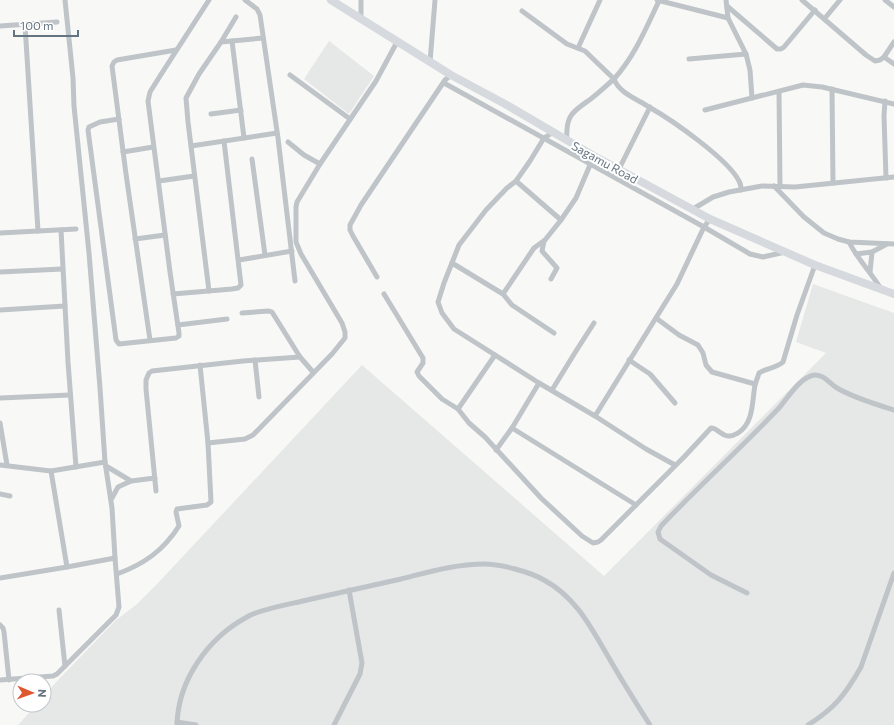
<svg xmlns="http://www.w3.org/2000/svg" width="894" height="725" viewBox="0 0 894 725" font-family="Commissioner,sans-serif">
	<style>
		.built { fill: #e6e7e7 }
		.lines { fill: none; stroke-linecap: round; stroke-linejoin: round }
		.minor { stroke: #bfc4c8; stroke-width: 5 }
		.trunk { stroke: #d6dade; stroke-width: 8 }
		.labels { text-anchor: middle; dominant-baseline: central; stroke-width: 4; stroke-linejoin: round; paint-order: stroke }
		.street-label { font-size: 12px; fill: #647480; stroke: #fff }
	</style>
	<rect width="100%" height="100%" fill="#f8f8f6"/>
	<g class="built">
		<path d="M329 41 374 76 349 114 304 79Z"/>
		<path d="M813 284 894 313V725H18L36 705H44V696L58 680 116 620 136 605 158 583 362 365 604 576 826 353 796 342Z"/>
	</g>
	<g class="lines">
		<g class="minor">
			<path d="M245 0 257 9 260 15 278 138 295 281"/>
			<path d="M657 0 728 18"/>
			<path d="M726 0 728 18 746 54"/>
			<path d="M802 0 866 55 875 61 880 60 884 57 894 42"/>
			<path d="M885 0 894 7"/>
			<path d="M659 1C646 28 635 56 614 79 619 93 637 99 649 107 672 120 728 159 739 181 741 184 741 187 741 190"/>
			<path d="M727 6 777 49H781L784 47 815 10"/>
			<path d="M522 11 567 44 585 51 614 79C607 85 600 92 592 98 573 112 565 114 567 141"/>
			<path d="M825 18 840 0"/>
			<path d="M361 20V0"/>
			<path d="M25 25 38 231"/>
			<path d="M0 26 57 22"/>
			<path d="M232 41 244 138"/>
			<path d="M221 42 236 17"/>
			<path d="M578 48 600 0"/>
			<path d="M884 57 894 64"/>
			<path d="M689 59 746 54 750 70 752 98"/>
			<path d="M430 62 435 0"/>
			<path d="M290 75 350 119"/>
			<path d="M444 83 704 227 750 254 763 257 785 252"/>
			<path d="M832 89 833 183"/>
			<path d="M779 92 780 186"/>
			<path d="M885 101 884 116 886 178"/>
			<path d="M705 110 803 85 822 87 894 104"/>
			<path d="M211 114 241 110"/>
			<path d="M119 119 100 122 89 127 88 130 116 340 119 344 176 338 179 336V333L170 272 148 101 150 92 160 76 209 0"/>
			<path d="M552 133 544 138 530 161 516 181 507 188 486 210 459 245 444 283 438 302 442 313 454 329 539 383 595 416 646 449 675 465"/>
			<path d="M288 142 304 155 320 164"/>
			<path d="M191 146 277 133"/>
			<path d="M123 152 153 147"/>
			<path d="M252 159 265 255"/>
			<path d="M619 169 650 107"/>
			<path d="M159 181 194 176"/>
			<path d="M516 181 561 220"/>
			<path d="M774 186 804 217 824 233 838 239 849 242 894 244"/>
			<path d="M693 209 713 197 729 192 762 186 795 187 894 177"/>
			<path d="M61 230 68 362 76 467"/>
			<path d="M0 233 76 229"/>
			<path d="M135 239 165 235"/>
			<path d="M544 241 542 251 557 268 551 279"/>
			<path d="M849 242C858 260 871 272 881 289"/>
			<path d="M856 254 872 252 887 244"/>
			<path d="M239 260 292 251"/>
			<path d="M452 263 503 294 512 305 554 333"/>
			<path d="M0 272 62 269"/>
			<path d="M870 272 872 252"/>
			<path d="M377 277 353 236 350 230V225L361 205 445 80 451 75"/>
			<path d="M209 291 188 122 186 98 199 74 221 42 263 38"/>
			<path d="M173 294 232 289 238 288 241 285 224 141"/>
			<path d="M384 294 423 358V363L417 372 419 376 442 399 458 409 469 423 485 437 541 498 582 536 593 543 598 542 601 540 684 457 711 428C718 428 722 437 730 436 733 436 736 434 738 433 754 423 752 401 755 385 756 381 758 377 759 373 766 368 777 368 783 362L797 315 815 265"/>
			<path d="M503 294 534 248 545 240 561 220 576 198 590 165"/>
			<path d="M0 310 65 306"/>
			<path d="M242 313 269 311 272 312 300 357 313 372"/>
			<path d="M656 318 679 335 698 345 703 353 706 365 712 372 755 384"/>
			<path d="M178 325 227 319"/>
			<path d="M150 340 126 174 112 66 114 62 117 60 176 50"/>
			<path d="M255 360 259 397"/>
			<path d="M629 360 650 374 675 403"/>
			<path d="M552 390 576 351 594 323"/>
			<path d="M0 398 70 395"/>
			<path d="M458 409 495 355"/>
			<path d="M595 416 677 284 704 227 710 219"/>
			<path d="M0 423 7 465"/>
			<path d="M512 428 636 505"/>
			<path d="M208 443 245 439 253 435 332 354 345 338V332L342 323 301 254 296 242V207L297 202 320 164 376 81 397 42"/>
			<path d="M496 450 512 428 539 383"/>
			<path d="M0 465 51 471 105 462"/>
			<path d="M106 466 131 481 155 478"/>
			<path d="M51 471 67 567"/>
			<path d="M156 491 146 389V380L149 373 152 371 243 361 300 357"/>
			<path d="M0 494 10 496"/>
			<path d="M112 498 118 487 131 481"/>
			<path d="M117 574C144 564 163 551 179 526L176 512 177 509 207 505 211 502 208 443 200 365"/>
			<path d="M0 578 67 567 115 558"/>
			<path d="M747 593 711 575 660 539 658 532 661 526C699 486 741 448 779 408 788 398 799 378 814 375 824 374 830 384 837 388 854 398 875 404 894 410"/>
			<path d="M59 610 65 666"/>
			<path d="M0 625 3 628 4 632 9 680"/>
			<path d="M0 680 53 676 57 674 116 615 119 607 115 558 112 508 105 462 100 388 89 253 74 106 73 78 65 0"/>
			<path d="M177 722 196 725"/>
			<path d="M177 725C178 680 208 638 247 617 260 609 291 604 307 600 338 593 370 586 401 579 429 572 456 564 484 564 501 564 530 572 544 580 577 598 591 628 609 658 622 681 636 703 650 725"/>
			<path d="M334 725 360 674 362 663 349 590"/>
			<path d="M808 725C835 708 845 695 861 667L894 573"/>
		</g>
		<path class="trunk" d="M331 0 451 75 505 104 594 156 710 219 815 265 894 294"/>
	</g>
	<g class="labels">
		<g class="street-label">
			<text transform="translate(605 162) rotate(29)">Sagamu Road</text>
		</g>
	</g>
	<g transform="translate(32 693) rotate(92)"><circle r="19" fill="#ffffff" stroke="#c1c7cc"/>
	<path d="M0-3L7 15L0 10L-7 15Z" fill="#df572f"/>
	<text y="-6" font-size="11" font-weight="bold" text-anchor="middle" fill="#647480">N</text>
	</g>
	<path d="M14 30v6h64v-6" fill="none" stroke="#647480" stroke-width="2"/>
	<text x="20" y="30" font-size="12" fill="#647480" stroke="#ffffff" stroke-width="3" paint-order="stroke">100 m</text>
</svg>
